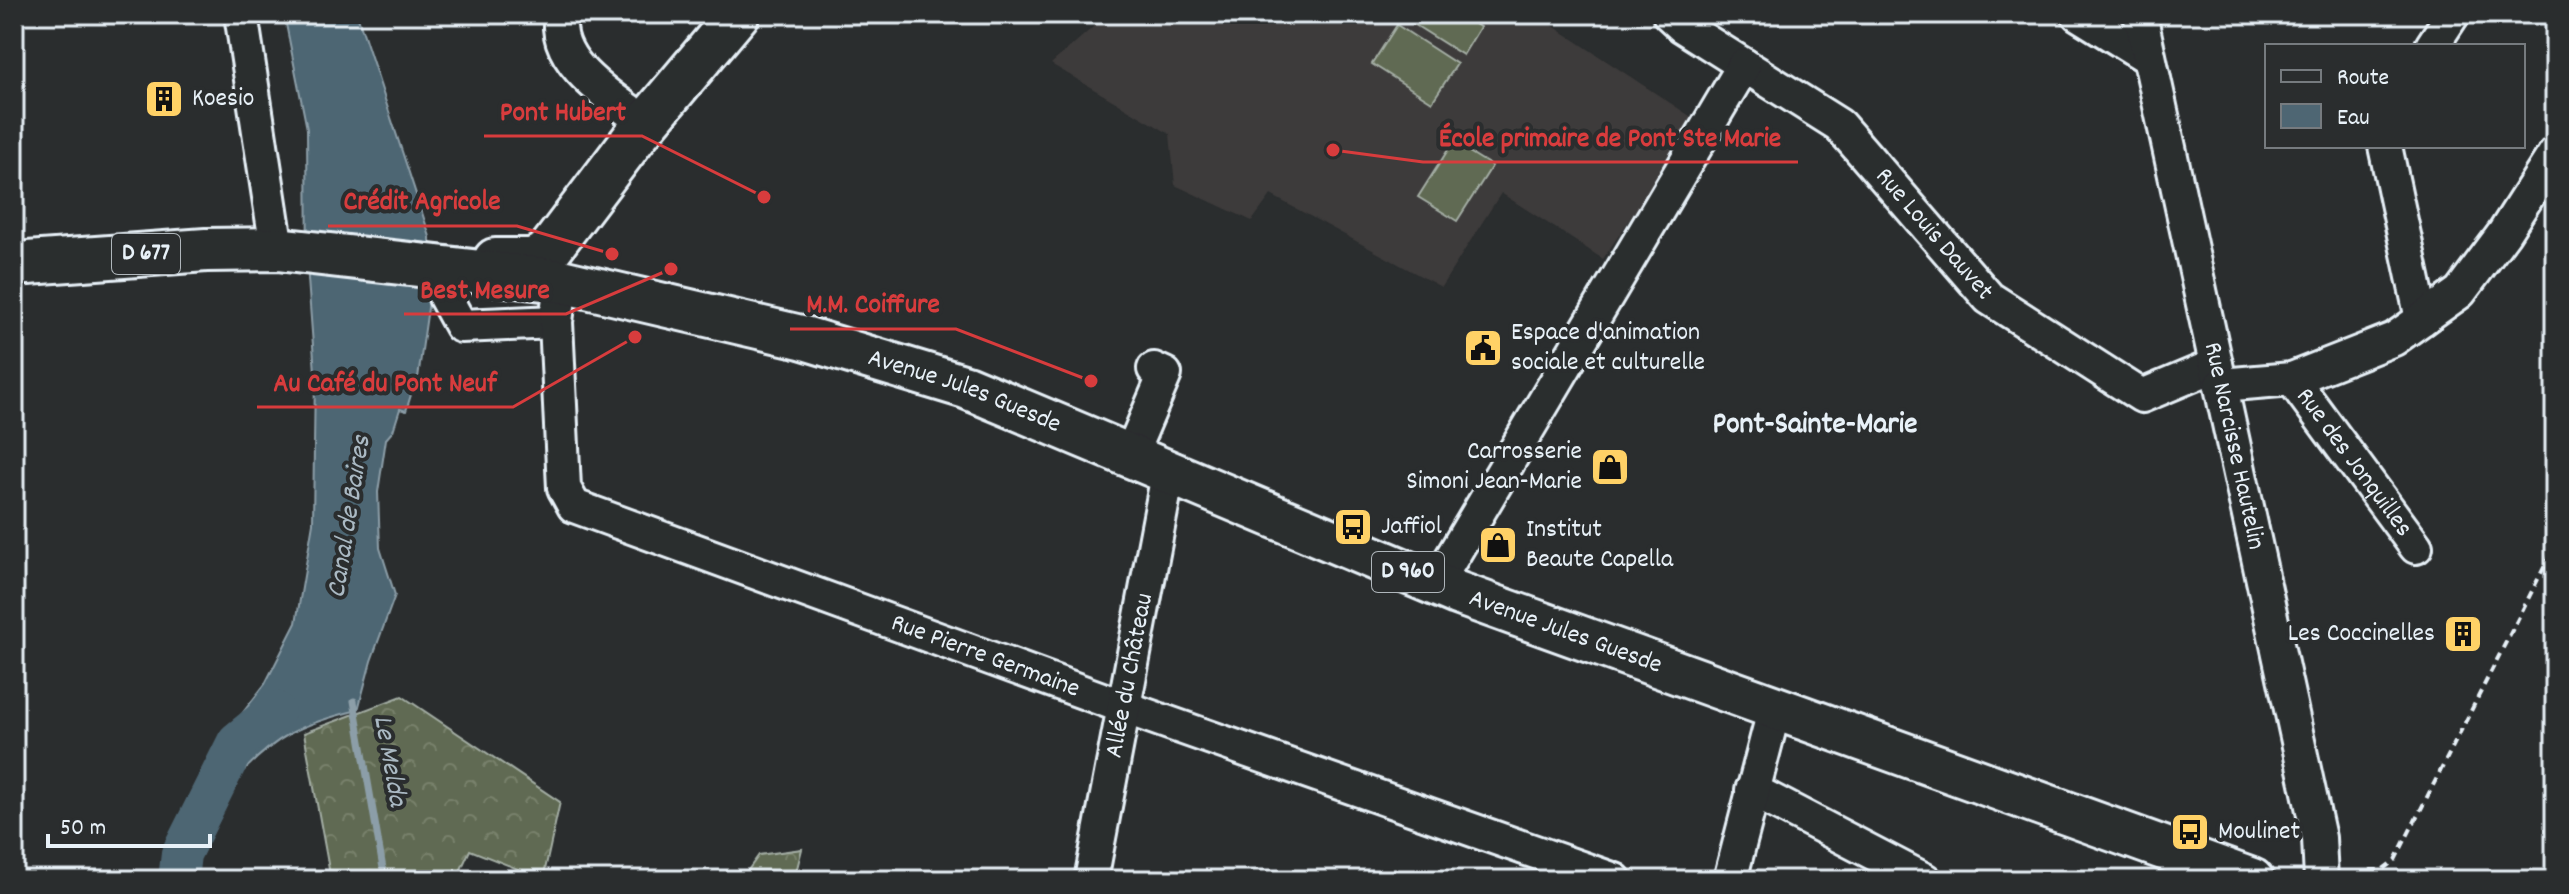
<svg xmlns="http://www.w3.org/2000/svg" width="2569" height="894" viewBox="0 0 2569 894" font-family="Dekko,sans-serif">
	<style>
		.built { fill: #3e3b3b }
		.forest { fill: url(#forest-crowns); stroke: #a4aea5; stroke-width: 2 }
		.park { fill: #616b52; stroke: #a4aea5; stroke-width: 2 }
		.water { fill: #4e6673; stroke: #8c9ea8; stroke-width: 2 }
		.lines { fill: none; stroke-linecap: round; stroke-linejoin: round }
		.stream { stroke: #8c9ea8; stroke-width: 7 }
		.river { stroke: #4e6673; stroke-width: 40 }
		.minor-casing { stroke: #e8f1f8; stroke-width: 38 }
		.major-casing { stroke: #e8f1f8; stroke-width: 48 }
		.path { stroke: #e8f1f8; stroke-width: 4; stroke-dasharray: 8 6; stroke-linecap: butt }
		.minor { stroke: #2a2d2e; stroke-width: 32 }
		.major { stroke: #2a2d2e; stroke-width: 42 }
		.labels { text-anchor: middle; dominant-baseline: central; stroke-width: 8; stroke-linejoin: round; paint-order: stroke }
		.shield { fill: #2a2d2e; stroke: #afb6bb; stroke-width: 2 }
		.shield-label { font-size: 24px; font-weight: bold; fill: #e8f1f8 }
		.poi-label { font-size: 26px; fill: #e8f1f8; stroke: #2a2d2e; text-anchor: start }
		.street-label { font-size: 26px; fill: #e8f1f8; stroke: #2a2d2e }
		.water-label { font-size: 28px; font-style: italic; fill: #aab9c3; stroke: #2a2d2e }
		.quarter-label { font-size: 30px; font-weight: bold; fill: #e8f1f8; stroke: #2a2d2e }
		.leader { fill: none; stroke: #d83c3d; stroke-width: 3 }
		.callout-dot { fill: #d83c3d; stroke: #2a2d2e; stroke-width: 3 }
		.callout-label { font-size: 28px; text-anchor: middle; font-weight: bold; fill: #d83c3d; stroke: #2a2d2e; stroke-width: 8; stroke-linejoin: round; paint-order: stroke }
	</style>
	<defs>
		<pattern id="forest-crowns" width="20" height="18" patternUnits="userSpaceOnUse" patternTransform="scale(2)"><rect width="20" height="18" fill="#616b52"/><path d="M2 6a3 3 0 1 1 6 0M12 15a3 3 0 1 1 6 0" fill="none" stroke="#78816c"/></pattern>
	</defs>
	<rect width="100%" height="100%" fill="#2a2d2e"/>
	<filter id="ink" filterUnits="userSpaceOnUse"><feTurbulence type="fractalNoise" baseFrequency=".0125" numOctaves="2"/><feDisplacementMap in="SourceGraphic" scale="16" xChannelSelector="R" yChannelSelector="G"/><feConvolveMatrix kernelMatrix="1 2 1 2 8 2 1 2 1" color-interpolation-filters="sRGB"/></filter>
	<g filter="url(#ink)">
		<path class="built" d="M1108 14H1535L1696 120 1603 259 1501 193 1441 287 1271 195 1252 221 1175 185 1170 134 1051 64Z"/>
		<g class="forest">
			<path d="M402 696 560 802 543 879 470 850 456 880H331L304 733Z"/>
			<path d="M802 849 794 880H741L759 855Z"/>
		</g>
		<g class="park">
			<path d="M1406 14H1458L1480 27 1463 55 1404 18Z"/>
			<path d="M1397 25 1457 64 1432 102 1372 64Z"/>
			<path d="M1453 142 1492 166 1457 221 1418 197Z"/>
		</g>
		<path class="water" d="M284 14H357L430 237 431 287 417 385H414L406 411 400 409 393 431 386 439 378 492 380 548 395 595 371 661 358 710C301 724 276 735 236 779L234 724 265 684 296 623 313 523 315 372 308 279 307 129Z"/>
		<g class="lines">
			<path class="stream" d="M354 701 385 880"/>
			<path class="river" d="M178 880 181 854 237 742 275 711"/>
			<defs>
				<g id="minor">
					<path d="M241 14 277 249"/>
					<path d="M561 14C551 63 613 98 646 123"/>
					<path id="s1" d="M1669 14 1682 26 1839 125 1989 298 2142 396 2216 365"/>
					<path d="M2078 14 2149 58"/>
					<path id="s2" d="M2140 14 2319 838 2321 880"/>
					<path d="M2432 46 2453 14"/>
					<path d="M2385 146 2422 319"/>
					<path d="M438 266 445 297 461 326 556 322"/>
					<path id="s3" d="M561 281 556 322 564 488 574 506 1132 710 1615 880"/>
					<path id="s4" d="M2292 379 2416 547"/>
					<path d="M2221 385 2292 379 2394 339 2460 292 2504 233 2555 153"/>
					<path d="M1131 454 1165 374 1154 369"/>
					<path d="M1436 584 1744 65"/>
					<path d="M1752 790 1925 880"/>
					<path id="s5" d="M1091 880 1169 469"/>
					<path d="M1730 880 1775 707"/>
				</g>
				<g id="major">
					<path d="M495 260H532L547 253 637 134 738 14"/>
					<path id="s6" d="M14 264 206 250 277 249 561 281 801 337 966 387 1457 593 2252 880"/>
				</g>
			</defs>
			<use href="#minor" class="minor-casing"/>
			<use href="#major" class="major-casing"/>
			<path class="path" d="M2362 880 2367 870H2382L2395 860 2555 546"/>
			<use href="#minor" class="minor"/>
			<use href="#major" class="major"/>
		</g>
	</g>
	<defs>
		<symbol id="building-square" viewBox="-11 -11 22 22"><rect x="-9" y="-9" width="18" height="18" rx="4" fill="#ffd166" stroke="#2a2d2e"/><path d="M-4-6H4V6H1V3H-1V6H-4ZM-2.5-4.3h1.7v1.8h-1.7ZM.8-4.3h1.7v1.8H.8ZM-2.5-1h1.7V.8h-1.7ZM.8-1h1.7V.8H.8Z" fill="#111"/></symbol>
		<symbol id="civic-square" viewBox="-11 -11 22 22"><rect x="-9" y="-9" width="18" height="18" rx="4" fill="#ffd166" stroke="#2a2d2e"/><path d="M-.6-6.5H3V-4.5H.6V-3L4-1V1h2V6H-6V1h2V-1L-.6-3ZM-1.2 2.5V6h2.4V2.5Z" fill="#111"/></symbol>
		<symbol id="shop-square" viewBox="-11 -11 22 22"><rect x="-9" y="-9" width="18" height="18" rx="4" fill="#ffd166" stroke="#2a2d2e"/><path d="M-5-2.5h2.3a2.7 3.5 0 0 1 5.4 0H5L5.5 6h-11ZM-1.5-2.5h3a1.5 2.3 0 0 0-3 0Z" fill="#111"/></symbol>
		<symbol id="bus-square" viewBox="-11 -11 22 22"><rect x="-9" y="-9" width="18" height="18" rx="4" fill="#ffd166" stroke="#2a2d2e"/><path d="M-5-6H5V4H4V6H2V4H-2V6H-4V4H-5ZM-3.5-4V0h7V-4ZM-3.5 1.2v1.5H-2V1.2ZM2 1.2v1.5H3.5V1.2Z" fill="#111"/></symbol>
	</defs>
	<g fill-rule="evenodd">
		<use href="#building-square" x="142" y="77" width="44" height="44"/>
		<use href="#civic-square" x="1461" y="326" width="44" height="44"/>
		<use href="#shop-square" x="1588" y="445" width="44" height="44"/>
		<use href="#bus-square" x="1331" y="505" width="44" height="44"/>
		<use href="#shop-square" x="1476" y="523" width="44" height="44"/>
		<use href="#building-square" x="2441" y="612" width="44" height="44"/>
		<use href="#bus-square" x="2168" y="810" width="44" height="44"/>
	</g>
	<g class="labels">
		<g class="shield">
			<rect x="112" y="234" width="68" height="40" rx="6"/>
			<rect x="1372" y="552" width="72" height="40" rx="6"/>
		</g>
		<g class="shield-label">
			<text x="146" y="254">D 677</text>
			<text x="1408" y="572">D 960</text>
		</g>
		<g class="poi-label">
			<text x="192" y="99">Koesio</text>
			<text x="1511" y="333">Espace d'animation<tspan x="1511" dy="30">sociale et culturelle</tspan></text>
			<text x="1582" y="452" text-anchor="end">Carrosserie<tspan x="1582" dy="30">Simoni Jean-Marie</tspan></text>
			<text x="1381" y="527">Jaffiol</text>
			<text x="1526" y="530">Institut<tspan x="1526" dy="30">Beaute Capella</tspan></text>
			<text x="2435" y="634" text-anchor="end">Les Coccinelles</text>
			<text x="2218" y="832">Moulinet</text>
		</g>
		<g class="street-label">
			<text stroke="none"><textPath href="#s1" startOffset="348">Rue Louis Dauvet</textPath></text>
			<text stroke="none"><textPath href="#s6" startOffset="968">Avenue Jules Guesde</textPath></text>
			<text stroke="none"><textPath href="#s2" startOffset="442">Rue Narcisse Hautelin</textPath></text>
			<text stroke="none"><textPath href="#s4" startOffset="104">Rue des Jonquilles</textPath></text>
			<text stroke="none"><textPath href="#s6" startOffset="1616">Avenue Jules Guesde</textPath></text>
			<text stroke="none"><textPath href="#s3" startOffset="666">Rue Pierre Germaine</textPath></text>
			<text stroke="none"><textPath href="#s5" startOffset="208">Allée du Château</textPath></text>
		</g>
		<g class="water-label">
			<text transform="translate(351 517) rotate(-81)">Canal de Baires</text>
			<text transform="translate(388 761) rotate(80)">Le Melda</text>
		</g>
		<g class="quarter-label">
			<text x="1815" y="426">Pont-Sainte-Marie</text>
		</g>
	</g>
	<path class="leader" d="M764 197L642 136H484M1333 150L1423 162H1798M612 254L517 226H328M671 269L566 314H404M1091 381L956 329H790M635 337L513 407H257"/>
	<g class="callout-dot">
		<circle cx="764" cy="197" r="8"/>
		<circle cx="1333" cy="150" r="8"/>
		<circle cx="612" cy="254" r="8"/>
		<circle cx="671" cy="269" r="8"/>
		<circle cx="1091" cy="381" r="8"/>
		<circle cx="635" cy="337" r="8"/>
	</g>
	<g class="callout-label">
		<text x="563" y="120">Pont Hubert</text>
		<text x="1610" y="146">École primaire de Pont Ste Marie</text>
		<text x="422" y="209">Crédit Agricole</text>
		<text x="485" y="298">Best Mesure</text>
		<text x="873" y="312">M.M. Coiffure</text>
		<text x="385" y="391">Au Café du Pont Neuf</text>
	</g>
	<rect width="2569" height="894" fill="none" stroke="#2a2d2e" stroke-width="48"/>
	<rect x="24" y="24" width="2521" height="846" fill="none" stroke="#e8f1f8" stroke-width="3" filter="url(#ink)"/>
	<rect x="2265" y="44" width="260" height="104" fill="#2a2d2e" stroke="#767b7f" stroke-width="2"/>
	<rect x="2281" y="70" width="40" height="12" fill="#2a2d2e" stroke="#767b7f" stroke-width="2"/>
	<text x="2337" y="84" font-size="24" fill="#e8f1f8">Route</text>
	<rect x="2281" y="104" width="40" height="24" fill="#4e6673" stroke="#767b7f" stroke-width="2"/>
	<text x="2337" y="124" font-size="24" fill="#e8f1f8">Eau</text>
	<path d="M48 834v12h162v-12" fill="none" stroke="#e8f1f8" stroke-width="4"/>
	<text x="60" y="834" font-size="24" fill="#e8f1f8" stroke="#2a2d2e" stroke-width="6" paint-order="stroke">50 m</text>
</svg>
